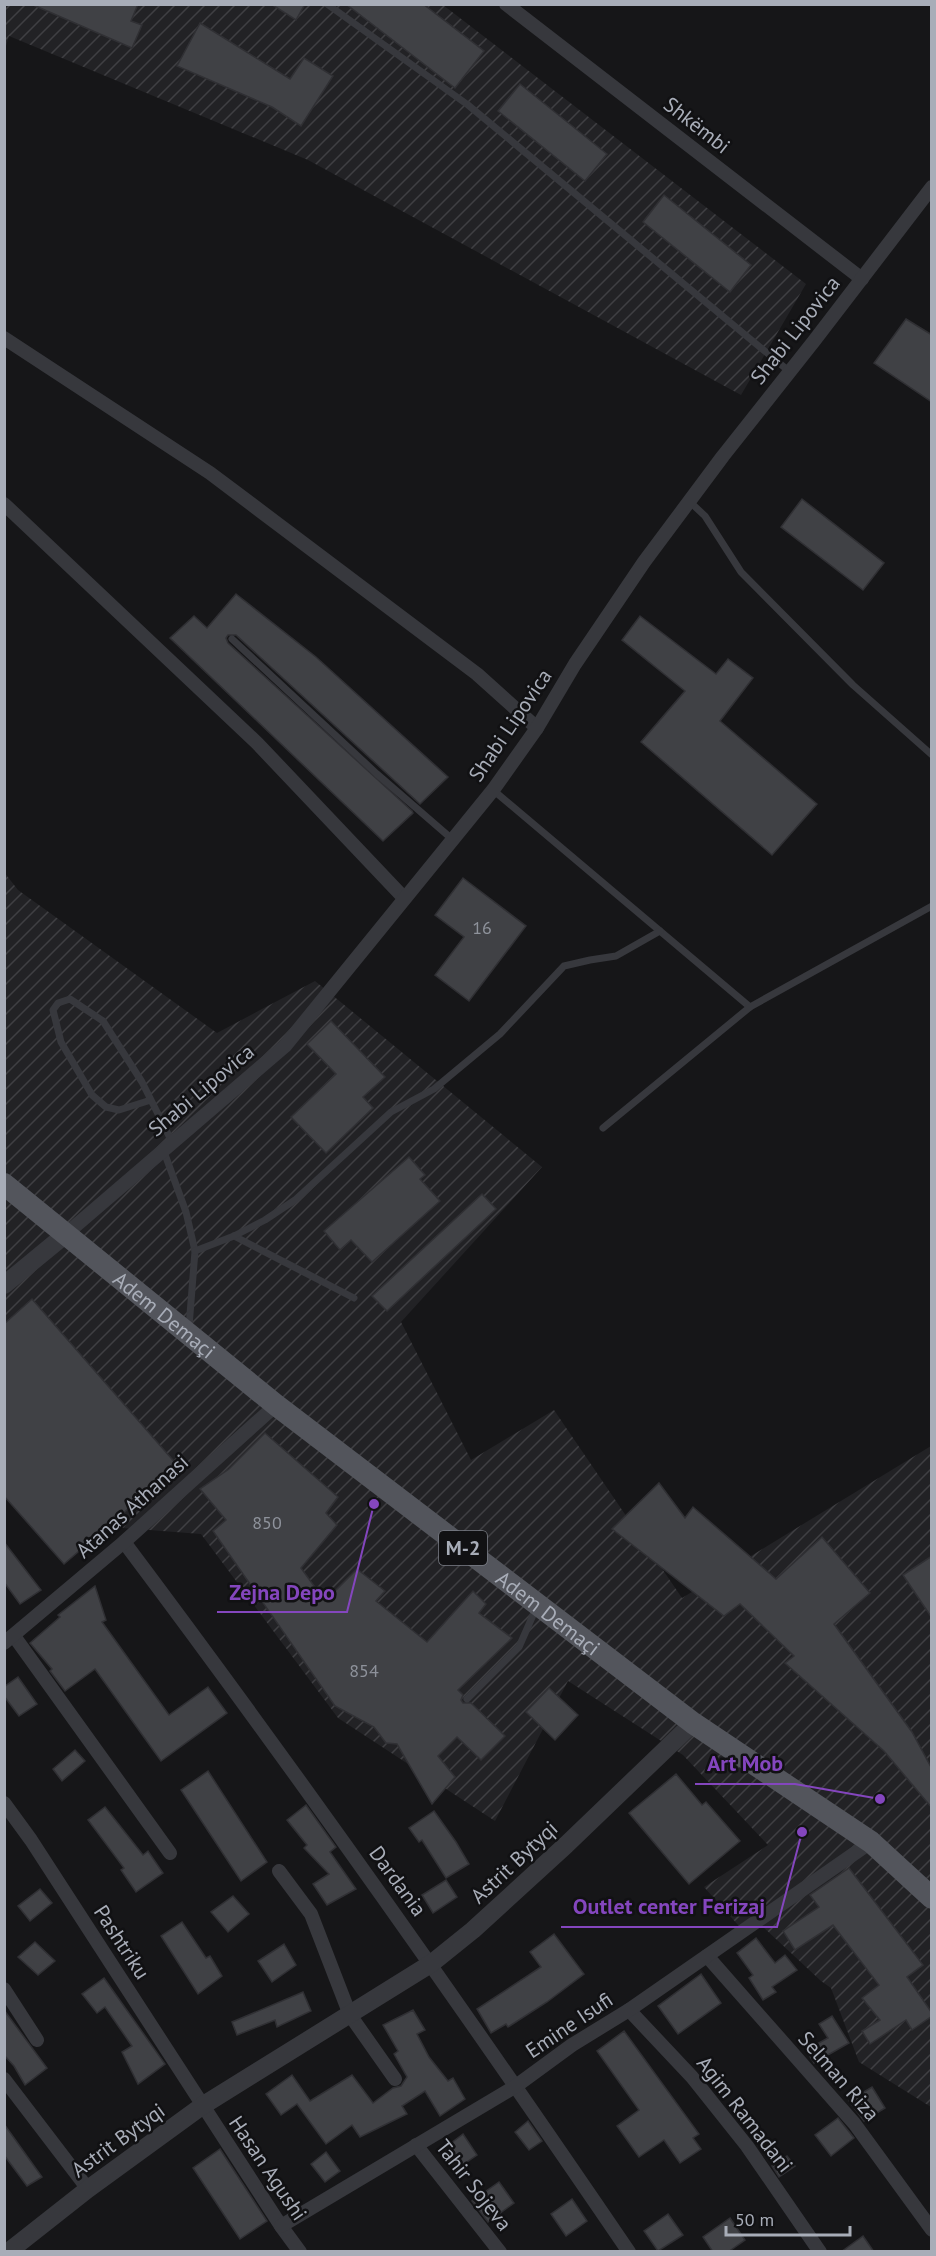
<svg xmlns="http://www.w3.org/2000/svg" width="936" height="2256" viewBox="0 0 936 2256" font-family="'PT Sans',sans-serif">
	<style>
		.industrial { fill: url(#industrial-furrows) }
		.building { fill: #404145; stroke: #303034; stroke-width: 1.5 }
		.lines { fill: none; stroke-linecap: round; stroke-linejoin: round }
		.service { stroke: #37383d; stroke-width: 7 }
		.minor { stroke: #37383d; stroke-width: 14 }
		.tertiary { stroke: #37383d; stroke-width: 18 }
		.primary { stroke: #53555c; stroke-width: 22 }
		.labels { text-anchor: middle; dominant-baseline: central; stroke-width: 5; stroke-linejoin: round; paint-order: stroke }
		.number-label { font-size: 18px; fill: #8e929b }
		.shield { fill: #111113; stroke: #7b7e86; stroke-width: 1.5 }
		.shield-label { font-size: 20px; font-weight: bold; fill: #a8adb8 }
		.street-label { font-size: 21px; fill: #a8adb8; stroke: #111113 }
		.leader { fill: none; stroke: #8446be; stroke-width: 2 }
		.callout-dot { fill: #8446be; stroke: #111113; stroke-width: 2 }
		.callout-label { font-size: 22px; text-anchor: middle; font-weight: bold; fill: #8446be; stroke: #111113; stroke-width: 5; stroke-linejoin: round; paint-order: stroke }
	</style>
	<defs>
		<pattern id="industrial-furrows" width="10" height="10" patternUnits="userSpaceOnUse" patternTransform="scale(1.5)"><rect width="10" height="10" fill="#222225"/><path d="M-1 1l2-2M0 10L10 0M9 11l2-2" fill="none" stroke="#3f3f43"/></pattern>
	</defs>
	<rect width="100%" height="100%" fill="#161618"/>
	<g class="industrial">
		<path d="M5 5H443L806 284 741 395 308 160 9 36 5 49Z"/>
		<path d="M4 872 18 890 217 1033 315 981 542 1167 401 1322 471 1460 554 1410 682 1598 931 1446V2107L859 2062 831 1988 821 1981 762 1926 738 1925 704 1887 768 1845 683 1755 568 1681 495 1821 338 1718 201 1534 97 1526 5 1423Z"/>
	</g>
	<g class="building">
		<path d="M31 4H138L131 21 142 25 132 48Z"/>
		<path d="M271 4H305L296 20Z"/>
		<path d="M346 4H423L484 51 455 88Z"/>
		<path d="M200 23 290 79 304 58 333 76 301 126 272 107 177 66Z"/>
		<path d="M520 84 607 154 585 181 498 111Z"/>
		<path d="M664 195 751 265 730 292 643 222Z"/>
		<path d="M906 319 932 335V402L874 363Z"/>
		<path d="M802 499 884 563 863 590 781 527Z"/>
		<path d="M236 594 316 657 448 777 420 804 236 635H228L226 638 228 643 412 811 413 813 383 841 170 638 194 616 207 628Z"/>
		<path d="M640 616 716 674 728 659 753 678 720 721 817 804 772 855 641 742 685 691 622 640Z"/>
		<path d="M463 878 526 926 469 1001 435 975 464 937 435 915Z"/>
		<path d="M331 1021 385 1077 363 1097 373 1108 326 1153 291 1117 336 1074 307 1044Z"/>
		<path d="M409 1157 425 1175 420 1179 440 1201 372 1262 351 1240 340 1250 324 1231Z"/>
		<path d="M482 1194 496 1209 387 1311 372 1296Z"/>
		<path d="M32 1299 178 1466 64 1564 4 1496V1324Z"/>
		<path d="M265 1433 338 1497 326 1513 337 1525 301 1568 325 1601 357 1569 385 1591 376 1601 427 1642 473 1591 486 1604 479 1613 512 1638 458 1690 463 1695 461 1700 463 1703H471L505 1736 481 1760 457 1737 438 1756 455 1777 432 1804 397 1744 386 1743 374 1727 335 1706 213 1531 226 1520 200 1489 229 1469Z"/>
		<path d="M659 1483 685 1518 693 1507 776 1579 822 1537 870 1593 834 1624 912 1732 932 1769V1808L884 1751 785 1663 794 1656 740 1604 724 1616 612 1529Z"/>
		<path d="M4 1542 41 1590 20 1604 4 1582Z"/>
		<path d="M932 1556V1618L903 1575Z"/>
		<path d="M95 1586 106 1620 102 1622 169 1715 208 1687 227 1713 161 1761 95 1669 65 1691 50 1671 52 1669 30 1643 60 1617 58 1615Z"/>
		<path d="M18 1677 37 1704 19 1716 4 1696V1687Z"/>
		<path d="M549 1688 578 1715 555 1740 526 1712Z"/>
		<path d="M75 1750 85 1761 62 1781 53 1769Z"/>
		<path d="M208 1771 267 1862 241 1881 181 1790Z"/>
		<path d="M676 1774 702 1805 706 1802 740 1841 689 1884 629 1813Z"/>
		<path d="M306 1805 336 1847 330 1852 356 1889 327 1905 313 1884 329 1874 304 1848 307 1845 287 1820Z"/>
		<path d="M105 1807 143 1855 148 1851 163 1873 136 1892 121 1870 124 1868 88 1820Z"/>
		<path d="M434 1811 456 1842 469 1864 446 1878 422 1840 419 1842 409 1828Z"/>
		<path d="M849 1868 923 1965 907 1977 932 2013V2016L912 2030 906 2020 870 2044 862 2031 880 2020 862 1998 879 1985 833 1925 795 1950 783 1931 819 1907 810 1895Z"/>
		<path d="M446 1880 457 1897 433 1913 422 1895Z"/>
		<path d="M40 1889 52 1903 30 1921 18 1906Z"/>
		<path d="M233 1896 249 1914 228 1932 211 1912Z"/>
		<path d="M182 1922 206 1958 210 1956 222 1976 198 1994 161 1936Z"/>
		<path d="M554 1934 584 1974 547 2002 508 2027 506 2024 491 2033 477 2009 541 1967 530 1952Z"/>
		<path d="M756 1938 775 1963 785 1955 797 1970 772 1987 776 1992 763 2000 749 1978 753 1975 737 1953Z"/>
		<path d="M35 1942 55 1961 38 1975 18 1957Z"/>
		<path d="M284 1944 296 1965 272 1982 258 1961Z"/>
		<path d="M701 1974 721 2003 678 2034 658 2006Z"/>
		<path d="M104 1978 165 2064 138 2084 122 2052 132 2046 105 2007 97 2013 82 1994Z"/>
		<path d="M303 1992 311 2011 277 2027 275 2020 237 2035 232 2022Z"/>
		<path d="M4 2010 47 2068 25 2085 14 2066 4 2055Z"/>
		<path d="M413 2010 425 2030 417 2034 429 2057 448 2081 453 2078 465 2099 440 2116 425 2091 402 2106 407 2114 360 2137 352 2125 326 2144 297 2104 281 2115 266 2094 292 2075 310 2101 352 2075 373 2103 393 2088 401 2086 407 2077 394 2054 398 2051 383 2025Z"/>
		<path d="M832 2016 849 2043 814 2063 806 2050 828 2038 819 2024Z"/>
		<path d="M624 2031 699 2134 693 2138 701 2149 680 2163 664 2140 639 2157 617 2126 639 2110 597 2051Z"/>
		<path d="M872 2087 885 2108 864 2121 849 2101Z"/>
		<path d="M838 2118 854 2138 831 2156 815 2135Z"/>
		<path d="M528 2121 542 2141 529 2150 515 2132Z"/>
		<path d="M4 2124 42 2177 27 2186 4 2155Z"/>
		<path d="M463 2134 477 2155 455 2170 442 2150Z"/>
		<path d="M220 2149 267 2221 240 2239 193 2168Z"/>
		<path d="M326 2152 340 2171 325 2182 311 2164Z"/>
		<path d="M787 2156 795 2166 779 2177 772 2166Z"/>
		<path d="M499 2182 514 2203 488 2222 472 2201Z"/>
		<path d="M572 2199 587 2221 566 2236 551 2214Z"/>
		<path d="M668 2214 683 2235 658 2251 644 2231Z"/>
		<path d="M730 2218 745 2240 728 2252H713L703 2237Z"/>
		<path d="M863 2236 874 2252H841Z"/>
	</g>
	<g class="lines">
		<g class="service">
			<path d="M327 4 468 105 790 372"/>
			<path d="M689 501 705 516 741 572 853 685 932 755"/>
			<path d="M232 639 377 774 452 839"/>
			<path d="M493 790 750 1007"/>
			<path d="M151 1100 119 1110 106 1107 92 1095 61 1042 53 1010 58 1003 70 999 103 1021 142 1082 172 1142"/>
			<path d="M603 1128 750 1007 932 906"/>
			<path d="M163 1149 186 1212 195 1251 189 1327"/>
			<path d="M234 1236 354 1298"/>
			<path d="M195 1251 234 1236 265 1220 295 1200 391 1112 434 1089 500 1034 564 966 590 960 616 956 660 931"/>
			<path d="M467 1699 519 1647 537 1606"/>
		</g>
		<g class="minor">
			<path d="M506 4 862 279"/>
			<path d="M4 338 210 473 477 674 537 728"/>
			<path d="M4 504 257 743 404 898"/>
			<path d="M66 1234 285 1046 493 790 537 728 575 664 644 562 723 456 814 341 932 187"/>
			<path d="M124 1542C298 1774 465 2011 629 2252"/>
			<path d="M14 1636 170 1853"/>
			<path d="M4 1643 124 1542 276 1405"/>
			<path d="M4 1803 31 1840 281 2226 300 2252"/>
			<path d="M279 1871 311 1914 350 2015 395 2079"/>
			<path d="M707 1956 854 2123 932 2230"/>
			<path d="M4 1989 37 2040"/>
			<path d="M629 2010 692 2077 747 2146 820 2252"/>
			<path d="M4 2079 88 2189"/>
			<path d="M416 2145 500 2252"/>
			<path d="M281 2226 516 2086 572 2045 629 2010 871 1842"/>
		</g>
		<g class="tertiary">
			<path d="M4 1285 66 1234"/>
			<path d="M8 2252 88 2189 202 2106 432 1963 473 1930 566 1845 693 1723"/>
		</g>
		<path class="primary" id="s1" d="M4 1184 276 1405 693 1723 871 1842 932 1898"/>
	</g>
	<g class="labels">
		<g class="number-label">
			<text x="482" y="927">16</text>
			<text x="267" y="1522">850</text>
			<text x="364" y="1670">854</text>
		</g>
		<rect class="shield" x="439" y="1531" width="48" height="34" rx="4.5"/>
		<g class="shield-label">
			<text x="463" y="1548">M-2</text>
		</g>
		<g class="street-label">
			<text transform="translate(697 125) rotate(38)">Shkëmbi</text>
			<text transform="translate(795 330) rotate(-52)">Shabi Lipovica</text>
			<text transform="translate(510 725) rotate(-56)">Shabi Lipovica</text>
			<text transform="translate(201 1090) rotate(-40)">Shabi Lipovica</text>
			<text stroke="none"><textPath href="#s1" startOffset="207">Adem Demaçi</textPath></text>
			<text transform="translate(132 1506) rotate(-42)">Atanas Athanasi</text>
			<text stroke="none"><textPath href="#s1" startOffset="693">Adem Demaçi</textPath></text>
			<text transform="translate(514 1862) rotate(-43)">Astrit Bytyqi</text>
			<text transform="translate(398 1881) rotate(54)">Dardania</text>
			<text transform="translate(122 1942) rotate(57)">Pashtriku</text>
			<text transform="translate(569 2025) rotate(-34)">Emine Isufi</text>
			<text transform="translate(839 2076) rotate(49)">Selman Riza</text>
			<text transform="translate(745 2114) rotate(52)">Agim Ramadani</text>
			<text transform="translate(118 2140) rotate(-36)">Astrit Bytyqi</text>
			<text transform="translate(268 2168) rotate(56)">Hasan Agushi</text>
			<text transform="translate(474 2185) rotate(52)">Tahir Sojeva</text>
		</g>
	</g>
	<path class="leader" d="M374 1504L347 1612H217M880 1799L795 1784H695M802 1832L777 1927H561"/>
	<g class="callout-dot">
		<circle cx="374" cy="1504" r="6"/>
		<circle cx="880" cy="1799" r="6"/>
		<circle cx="802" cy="1832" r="6"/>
	</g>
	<g class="callout-label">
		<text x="282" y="1600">Zejna Depo</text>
		<text x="745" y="1771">Art Mob</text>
		<text x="669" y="1914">Outlet center Ferizaj</text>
	</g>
	<rect width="936" height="2256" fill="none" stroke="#a8adb8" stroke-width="12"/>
	<path d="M726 2226v9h124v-9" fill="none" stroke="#a8adb8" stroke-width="3"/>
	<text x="735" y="2226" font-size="18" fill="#a8adb8" stroke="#111113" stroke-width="4.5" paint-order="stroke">50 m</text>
</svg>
